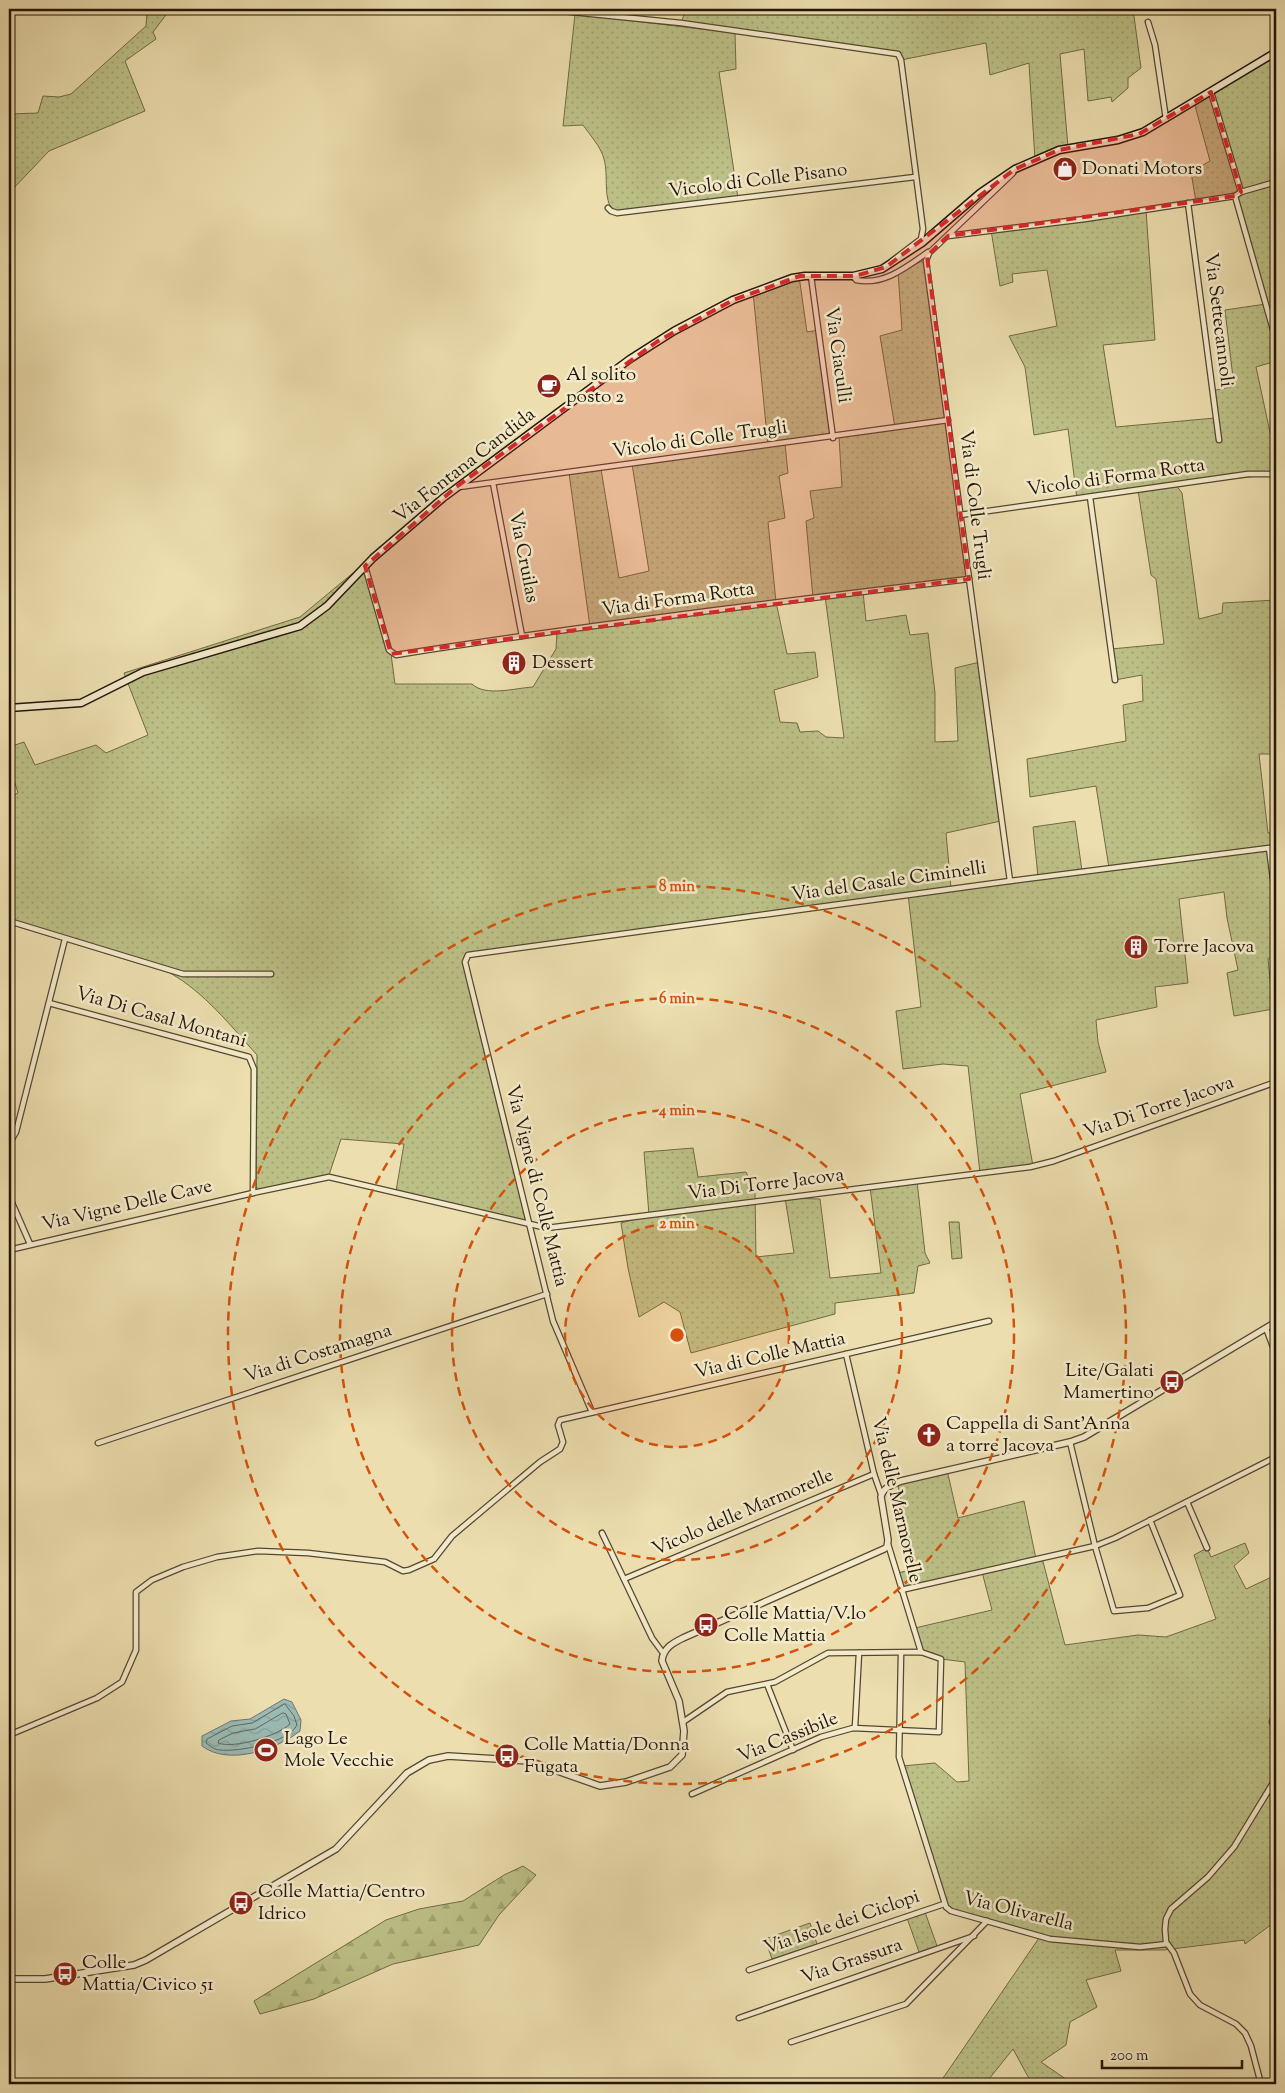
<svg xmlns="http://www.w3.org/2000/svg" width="1285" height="2093" viewBox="0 0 1285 2093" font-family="'Sorts Mill Goudy',serif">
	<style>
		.grass { fill: url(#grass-dots); stroke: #6f6a46 }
		.forest { fill: url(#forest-firs); stroke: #6f6a46 }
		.water { fill: url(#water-waves); stroke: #6b786e }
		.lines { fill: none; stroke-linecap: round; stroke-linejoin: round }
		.shore { stroke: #5e685c; stroke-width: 1 }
		.minor-casing { stroke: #54472f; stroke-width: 7 }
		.tertiary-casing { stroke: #54472f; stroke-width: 8 }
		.secondary-casing { stroke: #221504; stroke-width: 9 }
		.minor { stroke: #f3eacb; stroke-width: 4.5 }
		.tertiary { stroke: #f3eacb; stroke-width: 5.5 }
		.secondary { stroke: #f3eacb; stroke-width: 6 }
		.marked { fill: #d62828; fill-opacity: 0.2; stroke: #d62828; stroke-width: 4; stroke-dasharray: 10 6; stroke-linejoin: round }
		.ring { fill: none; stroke: #d4520b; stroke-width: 2.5; stroke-dasharray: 9 6 }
		.labels { text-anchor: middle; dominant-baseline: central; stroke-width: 5; stroke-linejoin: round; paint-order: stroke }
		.poi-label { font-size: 19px; fill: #221504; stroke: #f3eacb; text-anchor: start }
		.street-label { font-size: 19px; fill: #221504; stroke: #f3eacb }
		.centre { fill: #d4520b; stroke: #f3eacb; stroke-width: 2.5 }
		.ring-label { font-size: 15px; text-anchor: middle; font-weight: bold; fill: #d4520b; stroke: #f3eacb; stroke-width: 5; stroke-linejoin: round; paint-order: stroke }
	</style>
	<defs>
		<pattern id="grass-dots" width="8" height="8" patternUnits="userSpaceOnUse" patternTransform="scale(1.25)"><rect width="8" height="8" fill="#bcc087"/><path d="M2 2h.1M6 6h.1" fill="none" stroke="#a1a473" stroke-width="1.8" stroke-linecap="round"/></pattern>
		<pattern id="forest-firs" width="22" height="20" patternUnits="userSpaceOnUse" patternTransform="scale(1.25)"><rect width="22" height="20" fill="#bcc087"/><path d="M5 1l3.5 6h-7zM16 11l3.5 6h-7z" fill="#a1a473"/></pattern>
		<pattern id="water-waves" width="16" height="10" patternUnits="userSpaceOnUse" patternTransform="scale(1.25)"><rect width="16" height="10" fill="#9bbab4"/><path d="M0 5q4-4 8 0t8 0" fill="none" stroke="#859f99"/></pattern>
	</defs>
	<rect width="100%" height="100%" fill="#ecdeaf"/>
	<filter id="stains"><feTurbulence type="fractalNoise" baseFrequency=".004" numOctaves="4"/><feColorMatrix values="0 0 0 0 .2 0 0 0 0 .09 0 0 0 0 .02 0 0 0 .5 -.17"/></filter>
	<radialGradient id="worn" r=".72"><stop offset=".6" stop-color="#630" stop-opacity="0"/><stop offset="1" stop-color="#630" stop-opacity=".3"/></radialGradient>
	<g class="grass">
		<path d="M686 9H1133L1141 68 1128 78V88L1112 102 1111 97 1088 101 1084 49 1060 54 1068 147 1035 160 1029 63 990 75 986 43 901 60 899 55 681 23Z"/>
		<path d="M169 11 153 32 156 39 125 61 145 111 49 151 9 193V114L38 113 43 96 59 97 71 94 146 26 147 13Z"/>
		<path d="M575 14 735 33 736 69 719 72 738 198 614 213C602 197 609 177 604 159 601 147 590 135 583 125L563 126Z"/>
		<path d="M1276 52V361L1256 367 1276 460V474L1176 485 1182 493 1199 619 1222 613 1223 603 1276 600V754H1259L1268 833 1276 832V957L1268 959 1273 1009 1234 1016 1227 973 1238 970 1227 918 1224 892 1179 899 1188 983 1155 987 1157 1007 1096 1020 1098 1042 1106 1072 1020 1094 1033 1166 980 1173 968 1066 943 1064 903 1069 896 1011 921 1007 908 894 473 953 466 963 531 1225 396 1191 404 1144 341 1139 329 1175 256 1191 257 1055C231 1026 204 992 170 973L9 924V797L18 793 9 764V747L24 742 35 765 96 745 106 753 148 735 124 673 300 617 365 563 391 654 395 684H472C486 697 515 688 533 687L556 649 557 632 590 627 569 473 601 469 619 578 649 571 632 464 768 446 753 292 799 276 807 332 819 330 833 438 785 444 788 473 779 476 785 518 768 522 776 602 787 654 815 652 818 677 774 690 780 722 797 723 800 732 818 731 826 737 844 738 825 596 813 598 806 521 814 518 810 491 842 487 839 437 895 428 880 336 902 330 898 272 927 259 969 579 863 592 866 621 906 615 910 635 928 633 935 693V742L958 741 955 668 980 662 1001 821 946 833 951 888 1038 877 1033 827 1075 821 1082 871 1109 868 1096 786 1030 797 1027 759 1126 741 1123 705 1143 701 1142 675 1115 680 1111 649 1164 644 1156 579 1151 575 1138 490 1077 499 1068 429 1034 435 1025 367 1009 336 1057 326 1047 270 1012 274 1013 282 1000 286 991 230 1146 210 1155 340 1103 345 1116 427 1215 418 1212 391 1234 386 1225 310 1266 304 1235 196 1196 202 1191 172 1210 161 1194 102Z"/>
		<path d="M693 1148 698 1177 746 1172 755 1193 756 1257 794 1253 785 1198 820 1199 830 1278 881 1273 870 1187 917 1181 925 1253 930 1263 918 1266 914 1293 835 1303V1314L691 1353 680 1312 664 1302 639 1317 628 1268 621 1223 649 1215 644 1152Z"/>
		<path d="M949 1222H959L962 1258 952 1259Z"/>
		<path d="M947 1470 958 1518 1024 1501 1036 1559 1042 1558 1065 1645 1138 1635 1166 1637 1216 1619 1194 1555 1207 1548 1211 1557 1245 1543 1249 1553 1234 1566 1246 1589 1276 1575V1921L1245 1944 1244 1940 1164 1950H1115L1121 1971 1086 1980 1097 2007 1070 2022 1066 2045 1041 2062 1073 2084H1032L1013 2049 985 2084H939L1039 1938 951 1911 944 1904 902 1766 935 1763 957 1782 969 1781 965 1662 941 1659 921 1652 915 1628 992 1610 982 1572 901 1590 897 1573 915 1569 897 1481Z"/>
		<path d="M925 1912 937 1946 919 1952 907 1918Z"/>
		<path d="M810 1923 817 1944 772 1959 765 1939Z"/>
	</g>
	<path class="forest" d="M523 1866 536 1875 499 1915 479 1945 393 1964 314 1999 260 2014 254 2001 386 1920 419 1909 463 1901 504 1875Z"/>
	<path class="water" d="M284 1699 292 1702 301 1720 300 1731C276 1750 228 1766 202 1746V1736L231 1721 250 1719Z"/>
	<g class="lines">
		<g class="shore">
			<path d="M285 1704 294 1716 297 1725C288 1743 238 1752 220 1750 215 1750 210 1746 206 1743L207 1739 232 1726 252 1723Z"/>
			<path d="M283 1713 286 1714 290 1724C277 1736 235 1749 218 1743L219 1740 233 1733 255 1729Z"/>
		</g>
		<defs>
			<g id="minor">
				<path d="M562 11 681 23 898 54 901 60 923 229 921 239 892 261"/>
				<path d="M1148 22 1155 45 1166 119"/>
				<path d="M1211 92 1241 192"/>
				<path d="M1235 196 1276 340"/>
				<path d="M1188 203 1219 440"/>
				<path d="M608 208 611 211 617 213 915 177"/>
				<path d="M948 236 1085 219 1235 196 1241 192 1276 182"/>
				<path d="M811 276 833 438"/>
				<path d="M853 276 856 280C884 286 908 266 928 252"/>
				<path d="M493 483 522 636"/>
				<path d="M459 487 948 420"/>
				<path d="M1090 497 1115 680"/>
				<path d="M960 515 1248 474H1276"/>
				<path d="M365 566 389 650 396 655C586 625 777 602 969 579"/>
				<path d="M1010 881 926 261 929 253 1013 173"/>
				<path d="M9 921 183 974H271"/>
				<path d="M49 1003 249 1057 254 1069 253 1193"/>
				<path d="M9 1144 16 1132 65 939"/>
				<path d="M9 1196 30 1244"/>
				<path d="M9 1250 253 1193 329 1177 547 1228 1030 1167 1054 1161 1276 1082"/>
				<path d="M1266 1328 1276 1355"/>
				<path d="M846 1354 874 1474 881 1494"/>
				<path d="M592 1412 553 1321 465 962 468 955 1010 881 1269 848 1276 902"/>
				<path d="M1070 1442 1095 1546 1114 1611 1148 1608 1180 1595 1150 1520"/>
				<path d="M98 1443 547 1294"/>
				<path d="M1187 1502 1207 1548"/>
				<path d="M602 1533 652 1638 663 1653"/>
				<path d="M888 1544 921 1652"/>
				<path d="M624 1579 874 1474"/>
				<path d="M901 1590 1095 1546 1115 1538 1276 1457"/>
				<path d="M901 1654 899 1757 946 1907 951 1911 1050 1939 1140 1947 1167 1944"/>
				<path d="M767 1684 793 1750"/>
				<path d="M1276 1711 1272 1722 1276 1732"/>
				<path d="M683 1722 727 1692 775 1682 828 1653 921 1652 941 1659 939 1732 853 1728 821 1737 692 1794"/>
				<path d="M855 1727 859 1653"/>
				<path d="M9 1735 97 1698 122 1682 136 1650V1592L152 1580 183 1567 217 1557 258 1551 308 1553 385 1562 403 1571 409 1570 434 1559 452 1536 540 1462 560 1449 563 1442 558 1425 560 1420 989 1321"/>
				<path d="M749 1970 944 1904"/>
				<path d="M739 2018 974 1936"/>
				<path d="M791 2042 906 2004 987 1921"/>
				<path d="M1261 2084 1251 2046 1245 2033 1236 2024 1200 2005 1190 1994 1174 1953 1166 1942 1165 1929 1166 1919 1171 1909 1208 1877 1234 1847 1276 1778"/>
			</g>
			<path id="tertiary" d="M9 1979H45L134 1965 146 1960 336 1849 407 1773 429 1760 448 1756 529 1761 600 1786 626 1782 670 1767 682 1755 684 1731 679 1701 662 1661C663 1648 673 1643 683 1638L884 1549 887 1547 888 1540 881 1497C883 1487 892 1485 901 1481L1070 1442 1084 1437 1276 1322"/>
			<path id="secondary" d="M9 708 81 703 143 672 300 626 327 606 373 558 443 498 630 359 674 331 733 300 792 278 805 276H853L882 269 922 243 980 193 1015 169 1059 150 1118 140 1143 132 1276 52"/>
		</defs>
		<use href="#minor" class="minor-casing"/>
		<use href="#tertiary" class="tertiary-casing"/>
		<use href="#secondary" class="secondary-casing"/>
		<use href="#minor" class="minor"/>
		<use href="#tertiary" class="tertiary"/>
		<use href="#secondary" class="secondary"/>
	</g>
	<path class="marked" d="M1211 92 1241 192 1235 196 948 236 927 256 969 579 391 654 365 566 456 487 658 341 733 300 800 276H855L886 267 1015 169 1059 150 1139 134Z"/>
	<circle cx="677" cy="1335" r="112" fill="#d4520b" fill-opacity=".12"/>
	<g class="ring">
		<circle cx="677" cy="1335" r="112"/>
		<circle cx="677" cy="1335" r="225"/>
		<circle cx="677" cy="1335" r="337"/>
		<circle cx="677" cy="1335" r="449"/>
	</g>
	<defs>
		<symbol id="shop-disc" viewBox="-11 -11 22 22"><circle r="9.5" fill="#8f2418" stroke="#f3eacb"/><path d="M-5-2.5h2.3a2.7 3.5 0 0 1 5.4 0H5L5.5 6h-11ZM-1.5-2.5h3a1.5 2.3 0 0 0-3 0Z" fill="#fff"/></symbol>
		<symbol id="cafe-disc" viewBox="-11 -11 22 22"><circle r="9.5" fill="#8f2418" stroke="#f3eacb"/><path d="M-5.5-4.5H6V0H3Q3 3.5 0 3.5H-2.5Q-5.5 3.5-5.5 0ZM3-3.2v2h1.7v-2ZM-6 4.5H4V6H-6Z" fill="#fff"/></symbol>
		<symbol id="building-disc" viewBox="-11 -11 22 22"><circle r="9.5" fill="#8f2418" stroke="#f3eacb"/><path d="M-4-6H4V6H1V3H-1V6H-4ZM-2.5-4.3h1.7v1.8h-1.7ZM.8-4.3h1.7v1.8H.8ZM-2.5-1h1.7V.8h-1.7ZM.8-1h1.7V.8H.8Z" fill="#fff"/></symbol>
		<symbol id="bus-disc" viewBox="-11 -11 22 22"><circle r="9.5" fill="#8f2418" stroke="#f3eacb"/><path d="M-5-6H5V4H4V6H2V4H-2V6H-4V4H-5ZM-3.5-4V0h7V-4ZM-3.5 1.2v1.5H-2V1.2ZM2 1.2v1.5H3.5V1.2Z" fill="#fff"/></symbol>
		<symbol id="church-disc" viewBox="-11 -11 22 22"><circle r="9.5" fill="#8f2418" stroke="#f3eacb"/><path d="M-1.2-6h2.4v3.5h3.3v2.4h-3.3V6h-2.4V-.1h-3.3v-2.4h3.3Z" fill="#fff"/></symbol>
		<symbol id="stadium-disc" viewBox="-11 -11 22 22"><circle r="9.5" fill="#8f2418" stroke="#f3eacb"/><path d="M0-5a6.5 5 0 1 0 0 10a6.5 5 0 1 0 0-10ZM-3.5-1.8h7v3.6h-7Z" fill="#fff"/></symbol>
	</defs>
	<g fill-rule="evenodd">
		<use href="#shop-disc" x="1051" y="155" width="28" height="28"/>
		<use href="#cafe-disc" x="535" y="372" width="28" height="28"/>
		<use href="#building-disc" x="500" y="649" width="28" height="28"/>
		<use href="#building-disc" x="1122" y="933" width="28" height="28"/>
		<use href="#bus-disc" x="1158" y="1368" width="28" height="28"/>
		<use href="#church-disc" x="915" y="1421" width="28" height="28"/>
		<use href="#bus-disc" x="692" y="1611" width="28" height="28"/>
		<use href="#stadium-disc" x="252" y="1736" width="28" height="28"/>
		<use href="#bus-disc" x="493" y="1742" width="28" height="28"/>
		<use href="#bus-disc" x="227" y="1889" width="28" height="28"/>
		<use href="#bus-disc" x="51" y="1960" width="28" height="28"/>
	</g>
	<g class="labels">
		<g class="poi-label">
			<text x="1082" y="169">Donati Motors</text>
			<text x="566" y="375">Al solito<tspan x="566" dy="22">posto 2</tspan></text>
			<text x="532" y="663">Dessert</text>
			<text x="1154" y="947">Torre Jacova</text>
			<text x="1154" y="1371" text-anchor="end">Lite/Galati<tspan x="1154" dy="22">Mamertino</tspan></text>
			<text x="946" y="1424">Cappella di Sant'Anna<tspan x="946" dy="22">a torre Jacova</tspan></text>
			<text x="724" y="1614">Colle Mattia/V.lo<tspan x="724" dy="22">Colle Mattia</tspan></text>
			<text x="284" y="1739">Lago Le<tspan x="284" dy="22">Mole Vecchie</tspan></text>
			<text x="524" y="1745">Colle Mattia/Donna<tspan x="524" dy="22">Fugata</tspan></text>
			<text x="258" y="1892">Colle Mattia/Centro<tspan x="258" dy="22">Idrico</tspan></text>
			<text x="82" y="1963">Colle<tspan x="82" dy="22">Mattia/Civico 51</tspan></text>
		</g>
		<g class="street-label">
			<text transform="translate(758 181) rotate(-7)">Vicolo di Colle Pisano</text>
			<text transform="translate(1218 320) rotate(83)">Via Settecannoli</text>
			<text transform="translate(837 355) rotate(82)">Via Ciaculli</text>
			<text transform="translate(700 440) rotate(-8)">Vicolo di Colle Trugli</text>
			<text transform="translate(465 466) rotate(-38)">Via Fontana Candida</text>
			<text transform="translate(1116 478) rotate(-8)">Vicolo di Forma Rotta</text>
			<text transform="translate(974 505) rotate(83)">Via di Colle Trugli</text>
			<text transform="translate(523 557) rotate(79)">Via Cruilas</text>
			<text transform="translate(678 600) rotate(-8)">Via di Forma Rotta</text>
			<text transform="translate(889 882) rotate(-8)">Via del Casale Ciminelli</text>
			<text transform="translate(161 1018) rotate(16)">Via Di Casal Montani</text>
			<text transform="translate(1159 1108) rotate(-19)">Via Di Torre Jacova</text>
			<text transform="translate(766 1185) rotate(-7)">Via Di Torre Jacova</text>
			<text transform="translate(536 1186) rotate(76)">Via Vigne di Colle Mattia</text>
			<text transform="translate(127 1206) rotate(-13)">Via Vigne Delle Cave</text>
			<text transform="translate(318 1354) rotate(-18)">Via di Costamagna</text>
			<text transform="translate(770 1356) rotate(-13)">Via di Colle Mattia</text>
			<text transform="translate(896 1500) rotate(77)">Via delle Marmorelle</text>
			<text transform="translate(743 1513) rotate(-23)">Vicolo delle Marmorelle</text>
			<text transform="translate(788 1738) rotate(-22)">Via Cassibile</text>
			<text transform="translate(1018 1912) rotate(14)">Via Olivarella</text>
			<text transform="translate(842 1923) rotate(-19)">Via Isole dei Ciclopi</text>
			<text transform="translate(852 1962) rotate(-19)">Via Grassura</text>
		</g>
	</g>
	<circle cx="677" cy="1335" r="8" class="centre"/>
	<g class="ring-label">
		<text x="677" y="891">8 min</text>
		<text x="677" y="1003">6 min</text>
		<text x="677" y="1115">4 min</text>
		<text x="677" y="1228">2 min</text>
	</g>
	<rect width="1285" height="2093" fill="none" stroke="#ecdeaf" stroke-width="30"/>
	<rect x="10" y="10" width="1265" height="2073" fill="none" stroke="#221504" stroke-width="2.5"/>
	<rect x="15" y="15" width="1255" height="2063" fill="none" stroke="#221504"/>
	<path d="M1102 2060v8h140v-8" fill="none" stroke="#221504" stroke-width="2.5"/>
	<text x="1110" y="2060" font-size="15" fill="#221504" stroke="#f3eacb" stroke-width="4" paint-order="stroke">200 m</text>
	<rect width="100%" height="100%" filter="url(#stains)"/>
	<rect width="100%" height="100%" fill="url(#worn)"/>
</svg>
